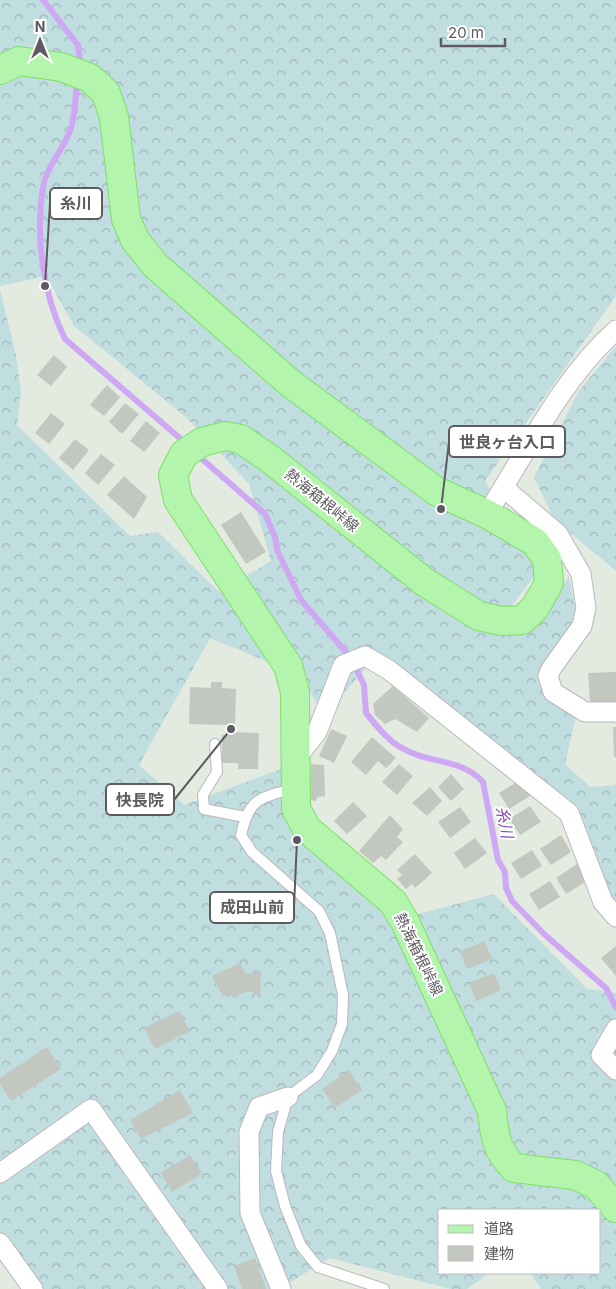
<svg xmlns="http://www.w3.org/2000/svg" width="616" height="1289" viewBox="0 0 616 1289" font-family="Inter,'Noto Sans JP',sans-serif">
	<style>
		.forest { fill: url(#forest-crowns) }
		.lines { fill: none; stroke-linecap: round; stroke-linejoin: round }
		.stream { stroke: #cfa8f4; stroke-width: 6 }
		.building { fill: #c2c8c0 }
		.lane-casing { stroke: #bbb7bc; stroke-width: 12 }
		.street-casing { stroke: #bbb7bc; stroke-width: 21 }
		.primary-casing { stroke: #7fdf66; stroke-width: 30 }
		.lane { stroke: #fff; stroke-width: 10 }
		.street { stroke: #fff; stroke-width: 19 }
		.primary { stroke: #b3f5ac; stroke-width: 28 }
		.labels { text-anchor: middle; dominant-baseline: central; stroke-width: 4; stroke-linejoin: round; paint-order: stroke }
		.street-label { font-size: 15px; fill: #5e5a60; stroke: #fff }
		.water-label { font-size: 16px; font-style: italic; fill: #8a4fb3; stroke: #fff }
		.leader { fill: none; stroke: #5e5a60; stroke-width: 2 }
		.callout-dot { fill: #5e5a60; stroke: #fff; stroke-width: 2 }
		.callout { fill: #fff; stroke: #5e5a60; stroke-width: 2 }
		.callout-label { font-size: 16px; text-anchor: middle; font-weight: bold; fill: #5e5a60 }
	</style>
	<defs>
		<pattern id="forest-crowns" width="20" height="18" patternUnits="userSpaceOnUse" patternTransform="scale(1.25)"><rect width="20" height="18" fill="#c0dde0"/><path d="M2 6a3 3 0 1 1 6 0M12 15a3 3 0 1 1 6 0" fill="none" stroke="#9fb6b9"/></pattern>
	</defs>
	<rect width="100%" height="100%" fill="#e3ebe1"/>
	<g class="forest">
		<path d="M0 0H616V296L485 481 538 572 508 610 424 592 421 597 500 637 540 620 569 577 576 610 544 695 577 711 565 764 590 787 616 785V910L572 836 530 776 374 658 324 716 300 675 210 638 139 765 184 805 308 759 286 812 403 918 494 894 587 989 616 993V1289H541L530 1273H600V1210H440V1273H489L467 1289H451L330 1258 279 1289H43L0 1233V289L16 355 21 392 17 425 130 536 158 532 219 592 271 561 249 484 187 418 74 326 46 276 0 286Z"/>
		<path d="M616 346V571L554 519 534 477 579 391Z"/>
	</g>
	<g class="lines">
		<g class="stream">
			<path d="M43 0 78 45 80 64"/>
			<path d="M77 86C75 100 75 116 71 128 65 148 47 165 43 187 35 235 43 295 65 339L182 440"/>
			<path d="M202 459 265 514 275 537 277 550 301 600 351 658"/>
			<path d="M356 668 364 685 366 713C376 725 388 741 402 748 428 764 462 758 483 782L498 860 505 872 506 888 512 901 545 935 606 988 616 1007"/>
		</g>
	</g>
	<g class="building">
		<path d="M54 355 67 367 51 386 37 375Z"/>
		<path d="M107 385 120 397 104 416 90 405Z"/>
		<path d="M125 403 139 414 122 434 109 422Z"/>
		<path d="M51 413 65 424 49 444 35 433Z"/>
		<path d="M146 421 160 433 144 452 130 441Z"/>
		<path d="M75 439 89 450 73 470 59 458Z"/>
		<path d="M101 454 115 465 98 485 85 473Z"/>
		<path d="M124 476 147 497 134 519 107 495Z"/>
		<path d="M241 512 266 552 246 564 221 525Z"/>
		<path d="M616 672V702L590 703 588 673Z"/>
		<path d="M211 682H222V688L236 689 235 732 259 733 258 769H238V763H222V735H226L227 725 189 724 190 687 211 688Z"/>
		<path d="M393 686 429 718 417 732 395 719 385 724 375 715 373 704Z"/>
		<path d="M613 727H616V757H614Z"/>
		<path d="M331 729 347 736 334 763 319 756Z"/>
		<path d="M372 737 396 758 386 768 378 761 366 775 351 762Z"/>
		<path d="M311 764 324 765 325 796 317 797 316 801 310 800Z"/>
		<path d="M399 764 413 776 397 795 382 782Z"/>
		<path d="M451 774 464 789 451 801 438 787Z"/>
		<path d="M520 780 530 796 509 809 499 793Z"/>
		<path d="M430 787 442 801 427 816 412 803Z"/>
		<path d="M353 802 367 816 347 834 334 821Z"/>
		<path d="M530 806 541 822 520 835 509 819Z"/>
		<path d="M460 807 471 822 450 838 438 822Z"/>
		<path d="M390 815 403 829 397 837 403 842 386 860 381 856 373 863 359 851Z"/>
		<path d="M561 835 571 852 551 865 540 849Z"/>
		<path d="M475 838 487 853 465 869 454 853Z"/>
		<path d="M532 850 542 866 521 879 511 863Z"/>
		<path d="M415 854 432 873 415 888 412 884 406 889 397 879 402 875 397 870Z"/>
		<path d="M577 864 587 881 566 894 556 878Z"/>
		<path d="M550 881 560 897 539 910 529 894Z"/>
		<path d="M485 941 492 959 467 969 460 951Z"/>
		<path d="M616 946V976L601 958Z"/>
		<path d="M240 963 245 973H261L260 995 247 991 233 998 231 994 223 997 212 976Z"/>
		<path d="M494 973 501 990 476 1001 469 983Z"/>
		<path d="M179 1011 190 1031 155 1049 144 1028Z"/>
		<path d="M47 1047 61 1069 11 1101 0 1084V1078Z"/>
		<path d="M349 1070 362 1090 335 1108 322 1089Z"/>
		<path d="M180 1090 193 1113 141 1139 130 1120Z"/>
		<path d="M190 1155 202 1174 172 1192 161 1173Z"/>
		<path d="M255 1258 266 1289H242L234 1266Z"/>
	</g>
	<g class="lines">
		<defs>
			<g id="lane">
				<path d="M215 744 217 772 203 795 204 809 245 817"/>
				<path d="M294 789C259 797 249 799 241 835L252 852 319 911 330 933 343 995 342 1024 332 1051 317 1075 288 1097 278 1132 276 1171 285 1206 301 1246 318 1267 384 1289"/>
			</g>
			<g id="street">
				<path d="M504 488 558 534 581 574 586 608 582 626 551 669 548 676 553 692 585 712H616"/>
				<path d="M487 514C526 453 562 378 616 330"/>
				<path d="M297 757 317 732 343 665 365 656 389 670 569 813 603 902 616 917"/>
				<path d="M616 1029 601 1055 616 1070"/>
				<path d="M0 1173 91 1109 218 1289"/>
				<path d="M0 1243 33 1289"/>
				<path d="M281 1289 250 1213 249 1132 259 1107 288 1097"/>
			</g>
			<path id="primary" d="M0 70 19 61 61 67 90 78 106 93 114 117 126 219 135 240 155 265 290 383 436 491 487 514 535 542 547 559 549 583 535 608 522 620 501 621 479 616 426 583 270 459 241 439 225 436 202 442 184 454 173 475 178 500 288 666 295 692 296 809 307 829 393 902 405 922 492 1111C495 1137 495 1148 514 1168L575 1175 596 1185 616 1208"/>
		</defs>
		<use href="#lane" class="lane-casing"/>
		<use href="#street" class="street-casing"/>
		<use href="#primary" class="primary-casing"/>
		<use href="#lane" class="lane"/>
		<use href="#street" class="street"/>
		<use href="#primary" class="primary"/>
	</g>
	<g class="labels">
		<g class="street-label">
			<text transform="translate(322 500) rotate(39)">熱海箱根峠線</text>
			<text transform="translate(419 954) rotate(64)">熱海箱根峠線</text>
		</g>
		<g class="water-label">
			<text transform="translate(505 822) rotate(79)">糸川</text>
		</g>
	</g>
	<path class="leader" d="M45 286L50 203M441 509L449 442M231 729L174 800M297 840L294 907"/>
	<g class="callout-dot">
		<circle cx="45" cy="286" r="5"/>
		<circle cx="441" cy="509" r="5"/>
		<circle cx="231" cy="729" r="5"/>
		<circle cx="297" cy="840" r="5"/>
	</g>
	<g class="callout">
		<rect x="50" y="188" width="52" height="31" rx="5"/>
		<rect x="449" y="426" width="116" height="31" rx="5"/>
		<rect x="106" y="784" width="68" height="31" rx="5"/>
		<rect x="210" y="892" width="84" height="31" rx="5"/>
	</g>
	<g class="callout-label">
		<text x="76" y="209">糸川</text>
		<text x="507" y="448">世良ヶ台入口</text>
		<text x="140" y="806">快長院</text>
		<text x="252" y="913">成田山前</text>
	</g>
	<rect x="438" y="1209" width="162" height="65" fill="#ffffff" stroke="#bfbdbf"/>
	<rect x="448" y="1225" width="25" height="8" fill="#b3f5ac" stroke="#bfbdbf"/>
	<text x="484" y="1234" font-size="15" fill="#5e5a60">道路</text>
	<rect x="448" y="1246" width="25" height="15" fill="#c2c8c0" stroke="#bfbdbf"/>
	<text x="484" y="1259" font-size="15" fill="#5e5a60">建物</text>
	<g transform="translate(40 40)" stroke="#ffffff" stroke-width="4" paint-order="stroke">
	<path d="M0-4L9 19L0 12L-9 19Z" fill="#5e5a60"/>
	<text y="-8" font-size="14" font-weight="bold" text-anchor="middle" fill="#5e5a60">N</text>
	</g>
	<path d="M441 38v8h64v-8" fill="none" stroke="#5e5a60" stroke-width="2.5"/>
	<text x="448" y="38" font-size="15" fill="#5e5a60" stroke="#ffffff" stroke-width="4" paint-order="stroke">20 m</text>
</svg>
